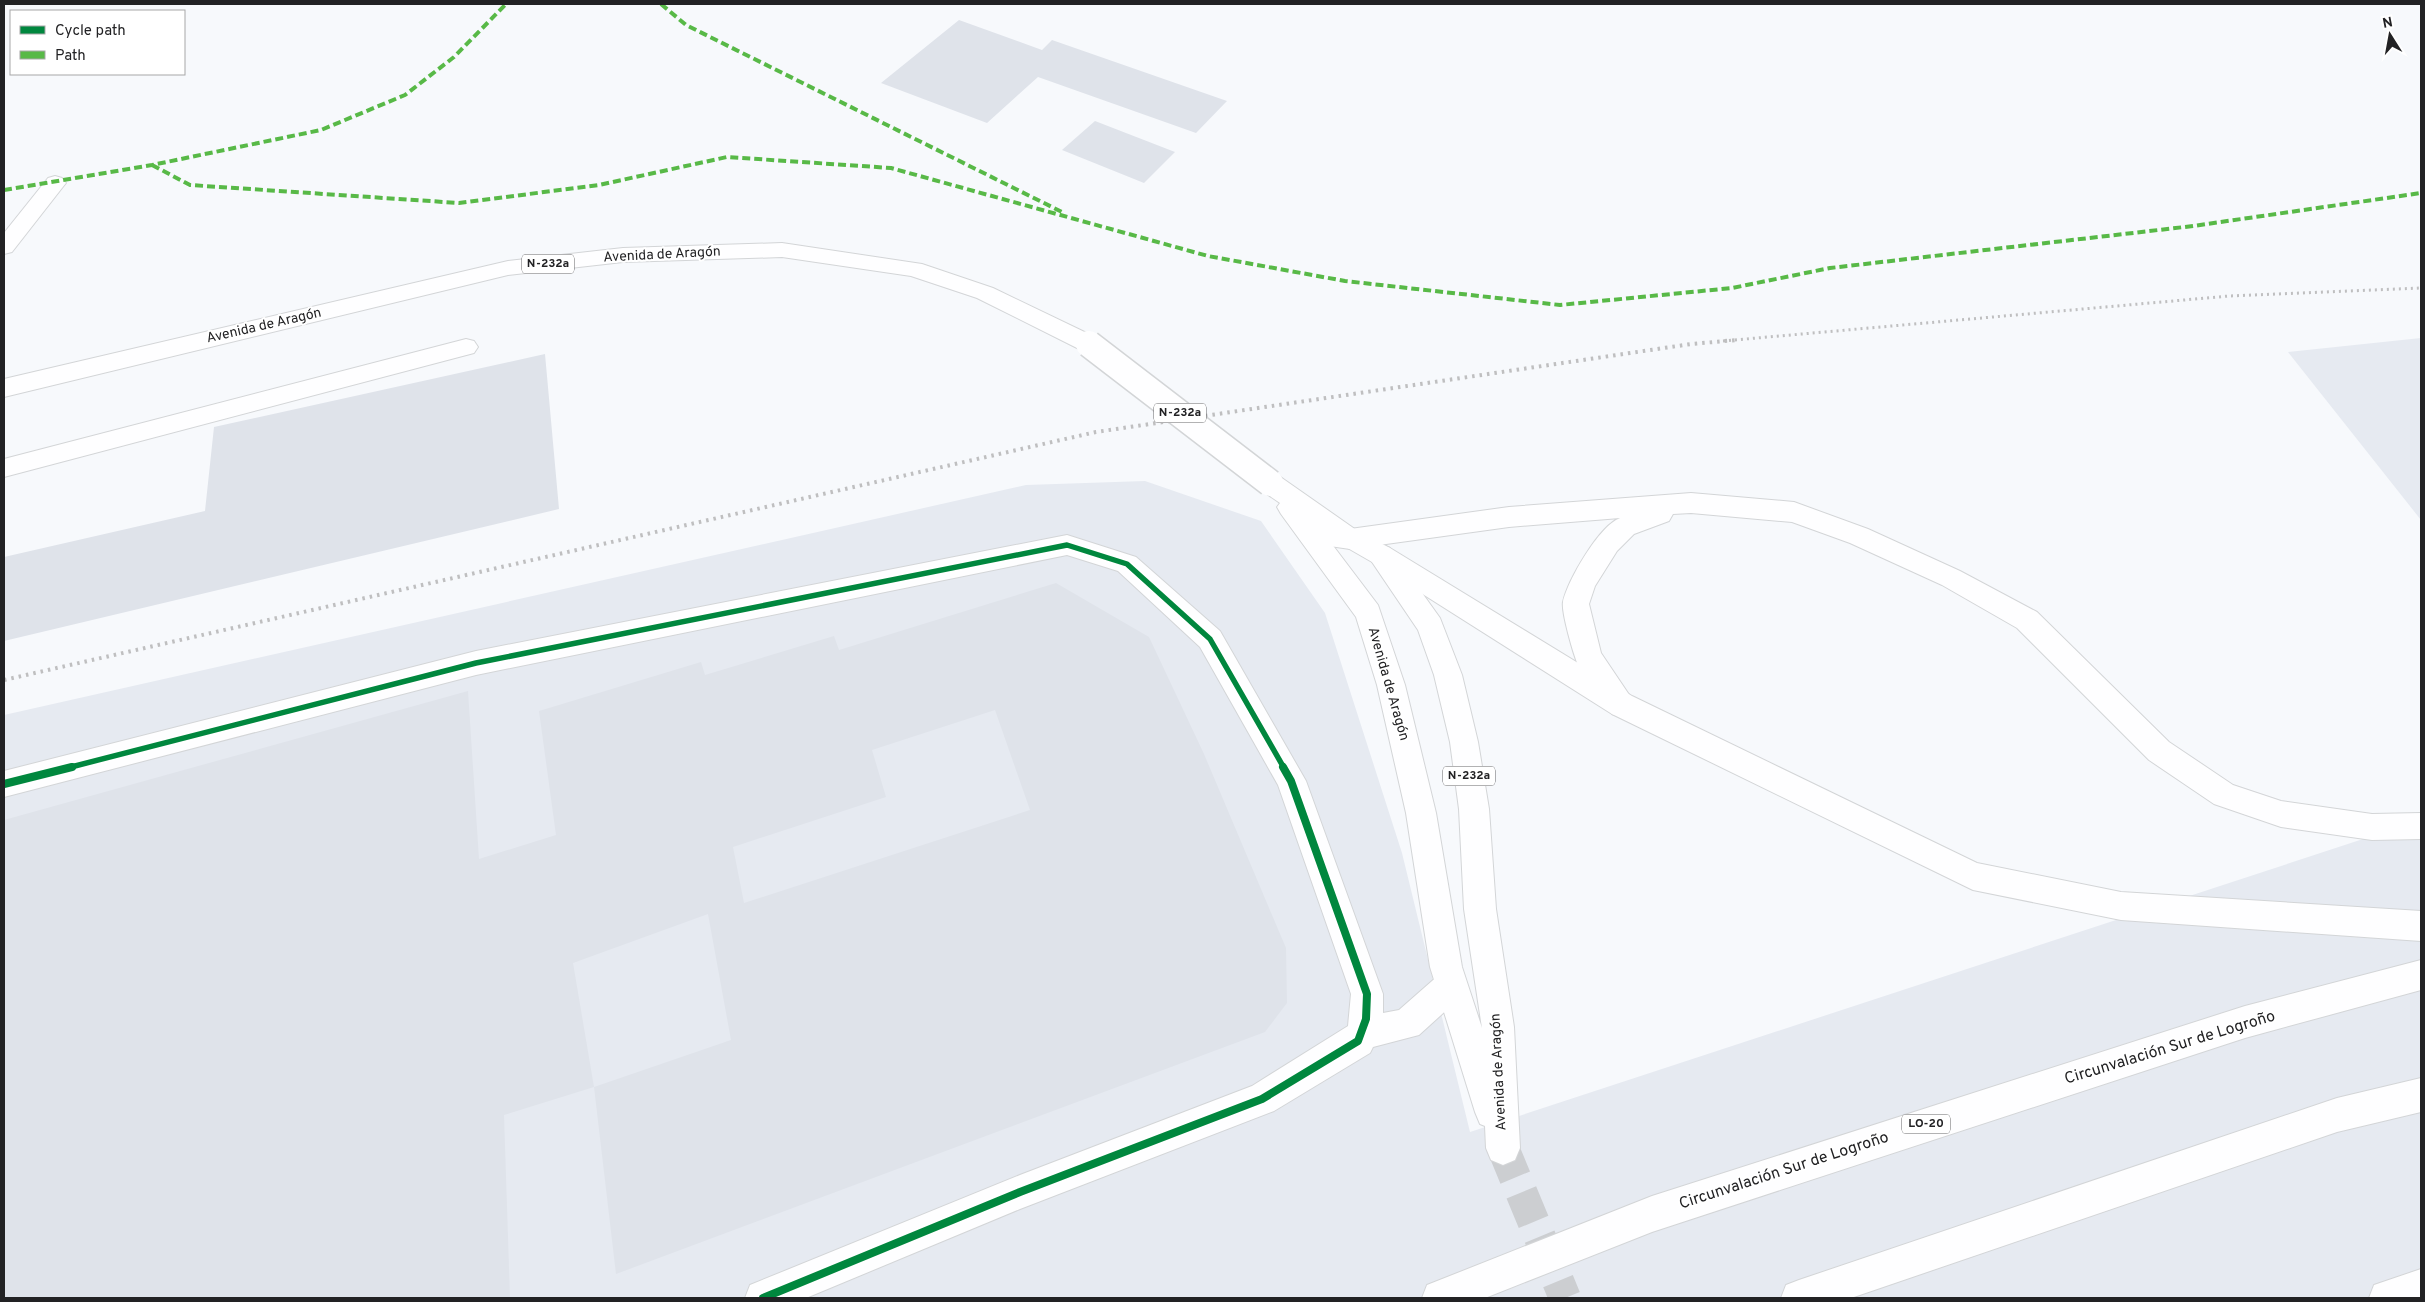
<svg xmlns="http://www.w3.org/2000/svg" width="2425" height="1302" viewBox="0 0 2425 1302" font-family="Overpass,sans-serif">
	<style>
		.built { fill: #e6eaf1 }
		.building { fill: #dfe3ea; fill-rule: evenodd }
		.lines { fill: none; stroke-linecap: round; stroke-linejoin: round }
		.major-tunnel { stroke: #ccced1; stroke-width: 32; stroke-dasharray: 32 16; stroke-linecap: butt }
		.minor-casing { stroke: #d3d5d7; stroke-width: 2 }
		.major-casing { stroke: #d3d5d7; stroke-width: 2 }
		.highway-casing { stroke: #d3d5d7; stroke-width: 2 }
		.minor { fill: #fefeff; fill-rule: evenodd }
		.major { fill: #fefeff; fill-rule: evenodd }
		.highway { fill: #fefeff; fill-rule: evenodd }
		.rail-far1 { stroke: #bfbfc0; stroke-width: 3; stroke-dasharray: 2 4; stroke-linecap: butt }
		.rail { stroke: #bfbfc0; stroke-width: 4; stroke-dasharray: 2.5 5; stroke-linecap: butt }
		.major-bridge-casing { stroke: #d3d5d7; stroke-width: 29; stroke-linecap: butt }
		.major-bridge { stroke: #fefeff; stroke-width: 26 }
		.quiet { stroke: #58b947; stroke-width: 4; stroke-dasharray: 8 4; stroke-linecap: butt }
		.cycleway-far1-casing { stroke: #fff; stroke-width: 9 }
		.cycleway-casing { stroke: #fff; stroke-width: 11 }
		.cycleway-far1 { stroke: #00873e; stroke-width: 5.5 }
		.cycleway { stroke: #00873e; stroke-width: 8 }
		.labels { text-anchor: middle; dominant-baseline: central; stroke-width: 4; stroke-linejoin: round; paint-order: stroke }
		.shield { fill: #fff; stroke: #646466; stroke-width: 1 }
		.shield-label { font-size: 12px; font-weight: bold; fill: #222224 }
		.street-label { font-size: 14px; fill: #222224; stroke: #fff }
		.near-street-label { font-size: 16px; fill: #222224; stroke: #fff }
	</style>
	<rect width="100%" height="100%" fill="#f7f9fc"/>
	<g class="built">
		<path d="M2421 338V520L2288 352Z"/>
		<path d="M1145 481 1261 521 1325 613 1402 853 1470 1132 2421 820V1298H4V715L1026 485Z"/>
	</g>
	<g class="building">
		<path d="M959 20 1042 50 1052 40 1227 101 1196 133 1038 77 987 123 881 83Z"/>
		<path d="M1095 121 1175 152 1144 183 1062 150Z"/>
		<path d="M545 354 559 509 4 641V557L205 511 214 427Z"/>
		<path d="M1056 583 1149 637 1204 754 1286 948 1287 1003 1265 1032 616 1274 594 1087 731 1040 708 914 573 963 594 1087 504 1115 510 1298H4V820L468 691 479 859 556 835 539 711 701 662 705 675 834 636 839 650ZM995 710 1030 810 744 903 733 847 886 797 872 750Z"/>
	</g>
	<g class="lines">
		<path class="major-tunnel" d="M1503 1148 1565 1298"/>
		<defs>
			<g id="minor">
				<path d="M55 176 62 178 66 183 62 188 12 252 4 254V233L48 178Z"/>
				<path d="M466 339 474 341 478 347 474 353 4 477V459Z"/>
				<path d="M1691 493 1794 502 1868 529 1960 571 2037 612 2169 742 2233 785 2281 801 2372 814 2421 813V839L2372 840 2281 827 2214 804 2149 760 2017 628 1942 585 1850 543 1792 522 1691 513 1673 514 1669 521 1634 534 1617 551 1595 586 1589 604 1601 653 1636 705 1632 714 1622 717 1612 714 1578 665C1574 656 1561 612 1563 602 1568 580 1599 526 1620 518L1509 527 1350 549 1302 542 1298 535 1302 528 1311 525 1350 529 1509 507Z"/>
				<path d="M1067 535 1136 557 1220 631 1306 781 1383 994V1013L1399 1010 1440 974 1451 969 1462 974 1467 985 1462 996 1419 1035 1373 1047 1370 1053 1274 1111 1020 1209 806 1298H745L750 1285 1020 1175 1252 1086 1348 1026 1351 994 1278 785 1200 647 1118 571 1067 555 476 675 4 797V771L476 651Z"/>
				<path d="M2421 1269V1298H2369L2374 1285Z"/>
			</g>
			<g id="major">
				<path d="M782 243 922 264 993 288 1097 338 1101 344 1097 350 1089 352 1081 350 977 298 911 276 782 257 623 262 508 275 4 397V379L508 261 623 248Z"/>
				<path d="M1270 473 1279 476 1359 532 1390 548 1440 618 1462 675 1478 742 1489 809 1496 909 1514 1027 1520 1148 1515 1160 1503 1165 1491 1160 1486 1148 1485 1126 1480 1124 1475 1112 1430 967 1406 813 1377 685 1356 617 1281 514 1277 507 1280 503 1261 490 1257 483 1261 476ZM1325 535 1372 562 1418 630 1434 675 1450 742 1459 809 1464 909 1482 1028 1462 967 1436 813 1405 685 1378 605Z"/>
			</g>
			<g id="highway">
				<path d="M1381 545 1390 548 1632 696 1977 863 2121 892 2421 911V941L2121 920 1973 890 1612 714 1372 562 1368 555 1372 548Z"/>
				<path d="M2421 960V990L2245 1038 1652 1232 1485 1298H1422L1427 1285 1652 1196 2245 1006Z"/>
				<path d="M2421 1078V1112L2337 1132 1851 1298H1781L1786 1285 1799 1280 2337 1098Z"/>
			</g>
		</defs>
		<use href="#minor" class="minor-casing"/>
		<use href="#major" class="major-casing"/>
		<use href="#highway" class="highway-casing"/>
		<use href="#minor" class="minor"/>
		<use href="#major" class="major"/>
		<use href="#highway" class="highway"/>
		<path class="rail-far1" d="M1723 341 2229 296 2421 288"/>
		<path class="rail" d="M4 680 1096 432 1691 344 1737 340"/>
		<defs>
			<path id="major-bridge" d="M1089 344 1270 483"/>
		</defs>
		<use href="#major-bridge" class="major-bridge-casing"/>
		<use href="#major-bridge" class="major-bridge"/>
		<g class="quiet">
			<path d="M661 4 686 25 1062 212"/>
			<path d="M152 165 190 185 459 203 599 185 727 157 891 168 1208 256 1345 281 1560 305 1732 288 1830 268 2193 226 2421 193"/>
			<path d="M4 190 152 165 321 130 405 95 454 57 506 4"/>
		</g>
		<defs>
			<path id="cycleway-far1" d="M67 768 476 663 1067 545 1127 564 1210 639 1284 768"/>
			<g id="cycleway">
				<path d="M4 784 72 767"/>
				<path d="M763 1298 1020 1192 1262 1099 1358 1041 1366 1019 1367 994 1291 781 1283 767"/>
			</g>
		</defs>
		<use href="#cycleway-far1" class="cycleway-far1-casing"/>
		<use href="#cycleway" class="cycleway-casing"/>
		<use href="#cycleway-far1" class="cycleway-far1"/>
		<use href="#cycleway" class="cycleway"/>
	</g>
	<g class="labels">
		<g class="shield">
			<rect x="522" y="254.5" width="52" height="19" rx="4"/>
			<rect x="1154" y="403.5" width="52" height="19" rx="4"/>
			<rect x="1443" y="766.5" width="52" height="19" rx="4"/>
			<rect x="1902" y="1114.5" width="48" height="19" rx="4"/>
		</g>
		<g class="shield-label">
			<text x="548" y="264">N-232a</text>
			<text x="1180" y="413">N-232a</text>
			<text x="1469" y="776">N-232a</text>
			<text x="1926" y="1124">LO-20</text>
		</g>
		<g class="street-label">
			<text transform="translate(662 255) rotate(-3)">Avenida de Aragón</text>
			<text transform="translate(264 326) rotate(-13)">Avenida de Aragón</text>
			<text transform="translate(1388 684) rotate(74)">Avenida de Aragón</text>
			<text transform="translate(1499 1072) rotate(-93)">Avenida de Aragón</text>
		</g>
		<g class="near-street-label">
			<text transform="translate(2170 1048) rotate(-17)">Circunvalación Sur de Logroño</text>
			<text transform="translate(1784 1171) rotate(-18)">Circunvalación Sur de Logroño</text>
		</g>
	</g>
	<rect width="2425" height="1302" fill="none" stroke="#222224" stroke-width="10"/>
	<rect x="10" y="10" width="175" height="65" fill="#ffffff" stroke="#a7a7a7"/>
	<rect x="20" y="26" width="25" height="8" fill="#00873e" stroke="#a7a7a7"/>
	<text x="55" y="35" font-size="15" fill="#222224">Cycle path</text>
	<rect x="20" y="51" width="25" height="8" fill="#58b947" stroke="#a7a7a7"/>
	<text x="55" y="60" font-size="15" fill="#222224">Path</text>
	<g transform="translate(2390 35) rotate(349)" stroke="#ffffff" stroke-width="4" paint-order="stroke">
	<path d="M0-4L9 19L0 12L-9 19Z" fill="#222224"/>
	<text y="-8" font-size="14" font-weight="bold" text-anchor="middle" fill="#222224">N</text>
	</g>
</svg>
